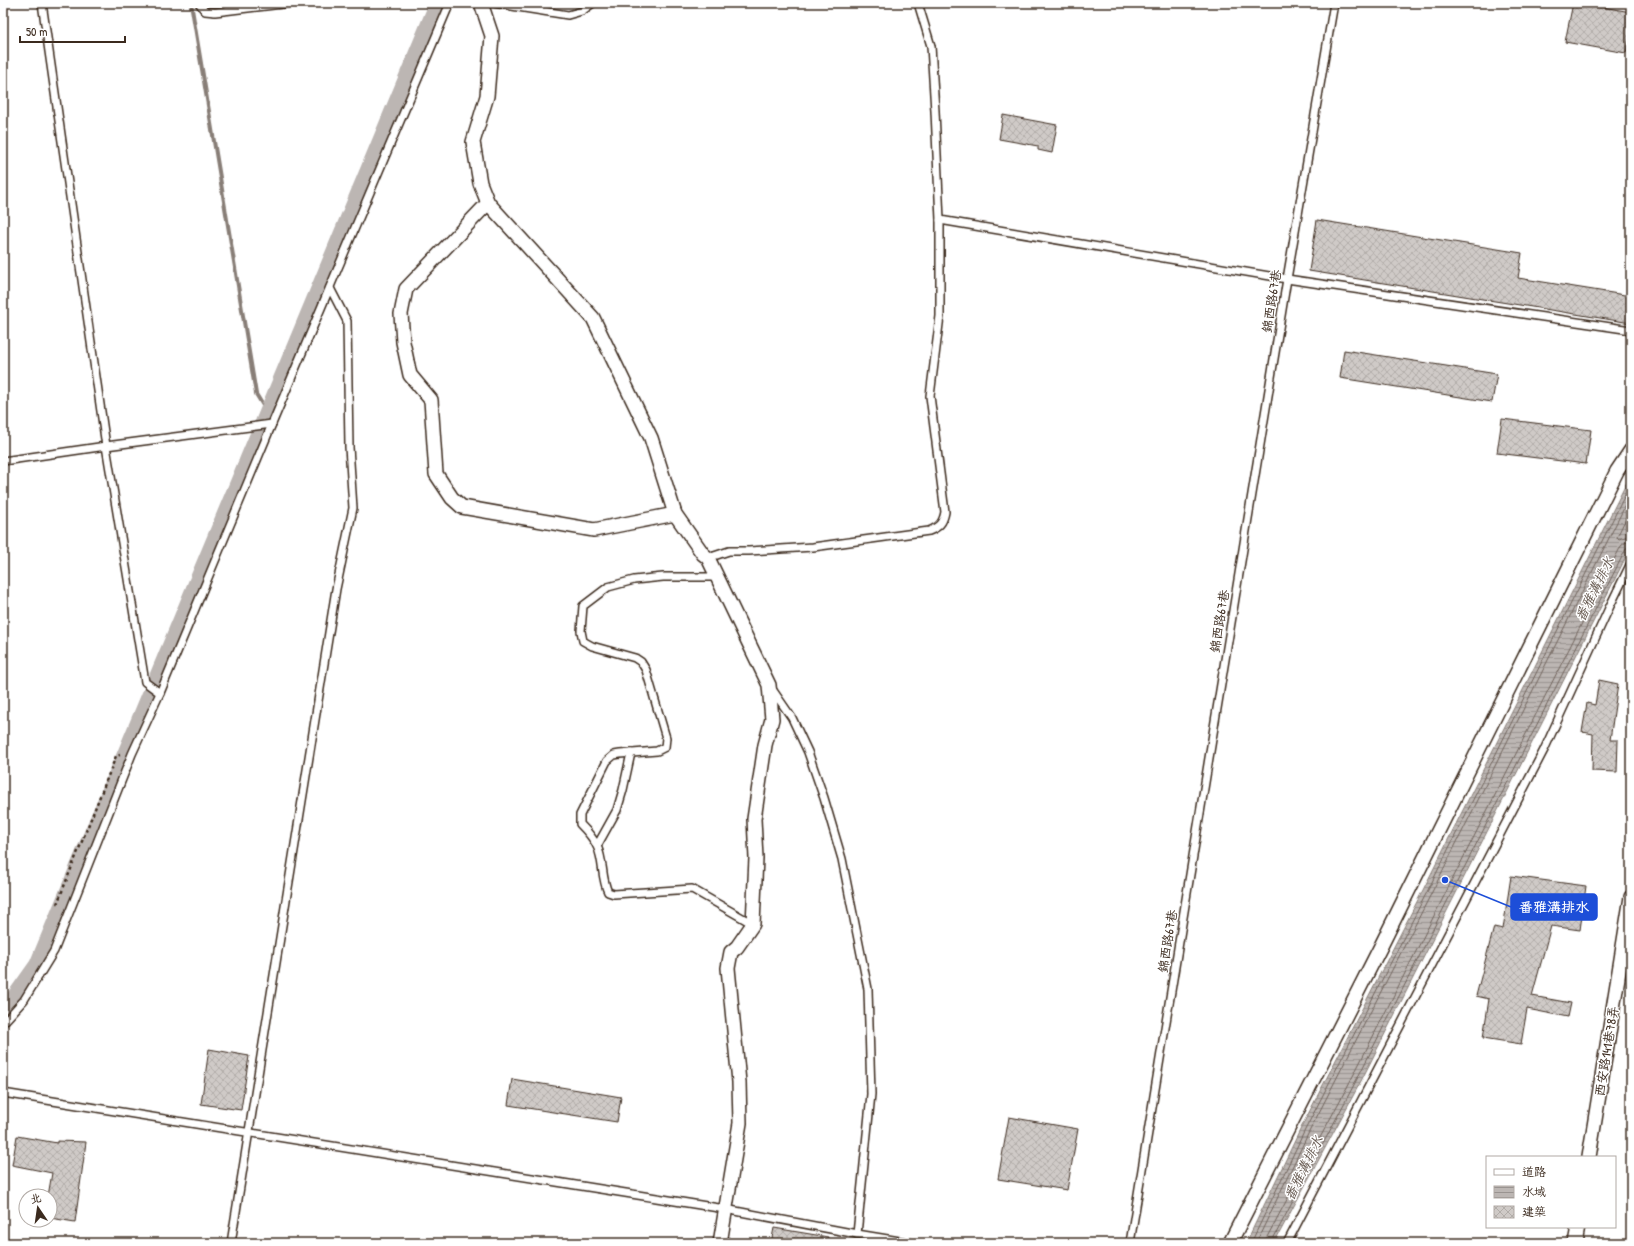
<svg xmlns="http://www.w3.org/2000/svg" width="1634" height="1246" viewBox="0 0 1634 1246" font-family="'Patrick Hand','LXGW WenKai TC',sans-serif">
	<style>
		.water { fill: url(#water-rules); stroke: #887e77 }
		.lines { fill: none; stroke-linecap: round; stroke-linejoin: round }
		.shore { stroke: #6f625a; stroke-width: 1 }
		.stream { stroke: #887e77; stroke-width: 4 }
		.canal { stroke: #bcb6b3; stroke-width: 15 }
		.building { fill: url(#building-cross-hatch); stroke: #3b2a1e }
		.lane-casing { stroke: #3b2a1e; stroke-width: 10 }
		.street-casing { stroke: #3b2a1e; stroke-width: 16 }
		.path { stroke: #3b2a1e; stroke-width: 2.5; stroke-dasharray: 3 3; stroke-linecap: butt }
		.lane { stroke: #fff; stroke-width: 7 }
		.street { stroke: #fff; stroke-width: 13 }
		.labels { text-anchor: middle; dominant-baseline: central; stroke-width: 3; stroke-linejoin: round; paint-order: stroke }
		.street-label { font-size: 13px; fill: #3b2a1e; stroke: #fff }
		.water-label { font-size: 14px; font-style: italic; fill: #685b52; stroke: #fff }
		.leader { fill: none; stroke: #1d4ed8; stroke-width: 1.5 }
		.callout-dot { fill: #1d4ed8; stroke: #fff; stroke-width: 1.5 }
		.callout { fill: #1d4ed8; stroke: #1d4ed8; stroke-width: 1.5 }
		.callout-label { font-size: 14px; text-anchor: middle; font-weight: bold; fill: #fff }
	</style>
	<defs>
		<pattern id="water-rules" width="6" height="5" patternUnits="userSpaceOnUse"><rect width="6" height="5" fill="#bcb6b3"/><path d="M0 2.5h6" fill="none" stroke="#9a9491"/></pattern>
		<pattern id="building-cross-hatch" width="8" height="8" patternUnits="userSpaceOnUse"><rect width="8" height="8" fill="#cfcac7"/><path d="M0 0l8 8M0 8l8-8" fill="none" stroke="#b3aeaa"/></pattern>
	</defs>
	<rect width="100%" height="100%" fill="#fff"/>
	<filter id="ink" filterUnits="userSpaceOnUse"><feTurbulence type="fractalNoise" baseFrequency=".025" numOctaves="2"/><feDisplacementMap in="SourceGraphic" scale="8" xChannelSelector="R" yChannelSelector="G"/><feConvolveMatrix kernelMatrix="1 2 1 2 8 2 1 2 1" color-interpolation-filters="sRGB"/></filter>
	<g filter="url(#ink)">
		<path class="water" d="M1631 474V547L1361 1081 1274 1243H1246L1301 1128 1422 892Z"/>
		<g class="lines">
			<g class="shore">
				<path d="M1631 508 1617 537 1619 539 1631 535"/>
				<path d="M1251 1243 1305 1130 1426 894 1631 483"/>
				<path d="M1256 1243 1309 1132 1430 896 1631 494"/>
				<path d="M1266 1243 1267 1237 1353 1076 1621 546 1626 542 1631 541"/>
				<path d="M1271 1243 1357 1079 1626 549 1631 546"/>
			</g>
			<path class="stream" d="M191 3 256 394 267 412"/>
			<path class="canal" d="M3 1012 37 964 437 3"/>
		</g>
		<g class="building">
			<path d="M1573 3H1580L1631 12V28L1626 53 1565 42Z"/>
			<path d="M1003 115 1057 125 1052 153 1038 150V146L999 139Z"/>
			<path d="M1317 220 1522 253 1518 278 1631 296V323L1309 271Z"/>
			<path d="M1344 350 1497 374 1492 402 1340 378Z"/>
			<path d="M1502 419 1591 430 1586 464 1497 453Z"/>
			<path d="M1599 680 1618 684 1610 740H1618L1617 772 1592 771 1593 734 1582 732 1587 703 1595 705Z"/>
			<path d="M1511 876 1586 886 1580 930 1551 926 1532 996 1571 1003 1568 1017 1527 1009 1521 1044 1483 1038 1489 999 1476 996 1494 927 1503 929Z"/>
			<path d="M209 1049 249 1056 241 1110 201 1104Z"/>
			<path d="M512 1079 621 1097 617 1122 508 1105Z"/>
			<path d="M1009 1117 1078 1129 1067 1190 998 1179Z"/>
			<path d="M17 1136 57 1143V1141L86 1142 75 1222 50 1218V1196H48L52 1173 12 1165Z"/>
			<path d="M774 1228 828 1237 827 1243H771Z"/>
		</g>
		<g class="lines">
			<defs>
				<g id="lane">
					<path d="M42 3 106 446 145 682 160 693"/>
					<path d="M199 3 205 11 215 12 291 3"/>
					<path d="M493 3 568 15 582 11 593 3"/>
					<path d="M940 220 1287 279 1631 330"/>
					<path d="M3 461 106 446 272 424"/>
					<path d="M708 558 729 551H749L813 547 929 531C939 527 943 523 945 512L930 396 940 316V220L935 111 931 46 918 3"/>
					<path d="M717 577H663L634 580 608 587 583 606 581 631 583 641 592 646 635 658 641 662 646 670 666 738 665 747 657 751 620 754 614 755 607 761 580 815V824C586 830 593 838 597 846 604 861 601 878 608 892L614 894 692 889 753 924"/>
					<path d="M772 689 792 718 808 752 824 798 842 859 868 989 871 1094 857 1234"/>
					<path d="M597 846 617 810 623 790 631 753"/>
					<path d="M3 1023 24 1000 54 951 132 754 160 693 272 424 450 3"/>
					<path d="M3 1093 725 1209 857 1234 912 1243"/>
					<path d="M231 1243 336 589 353 508 349 447 347 321 330 288"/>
					<path d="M1130 1243 1287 279 1334 3"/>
					<path d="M1287 1243 1544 750 1610 606 1631 563"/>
				</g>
				<g id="street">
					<path d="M481 3 492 36 487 96 473 142 480 183 488 203 593 318 651 438 675 514 703 554 708 558 769 685 772 719 765 745 754 819 756 858 753 924 737 947 731 952 728 968 739 1082 740 1123 720 1243"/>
					<path d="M488 203 406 289 401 314 403 342 410 375 431 400 436 474 452 498 462 507 594 530 675 514"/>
					<path d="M1589 1157 1631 897"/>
					<path d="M1230 1243 1380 948 1617 471 1631 450"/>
					<path d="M1575 1243 1578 1227"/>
				</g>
			</defs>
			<use href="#lane" class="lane-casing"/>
			<use href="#street" class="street-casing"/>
			<path class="path" d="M57 904 116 756 120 755"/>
			<use href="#lane" class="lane"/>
			<use href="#street" class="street"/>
		</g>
	</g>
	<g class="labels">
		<g class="street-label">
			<text transform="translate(1271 301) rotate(-81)">錦西路67巷</text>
			<text transform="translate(1219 621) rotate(-81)">錦西路67巷</text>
			<text transform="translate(1167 941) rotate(-81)">錦西路67巷</text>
			<text transform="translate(1606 1051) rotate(-81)">西安路141巷78弄</text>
		</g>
		<g class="water-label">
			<text transform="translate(1594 589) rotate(-64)">番雅溝排水</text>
			<text transform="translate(1303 1168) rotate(-64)">番雅溝排水</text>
		</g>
	</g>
	<path class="leader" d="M1445 880L1511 907"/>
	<circle class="callout-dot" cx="1445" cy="880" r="4"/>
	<rect class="callout" x="1511" y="894" width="86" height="26" rx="4"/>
	<g class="callout-label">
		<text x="1554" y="912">番雅溝排水</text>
	</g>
	<rect width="1634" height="1246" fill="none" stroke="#fff" stroke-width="16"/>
	<rect x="8" y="8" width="1618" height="1230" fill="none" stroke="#3b2a1e" stroke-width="1.5" filter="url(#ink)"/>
	<rect x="1486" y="1156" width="130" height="72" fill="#ffffff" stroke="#b1aaa5"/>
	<rect x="1494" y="1169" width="20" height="6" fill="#ffffff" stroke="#b1aaa5"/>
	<text x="1522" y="1176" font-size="12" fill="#3b2a1e">道路</text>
	<rect x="1494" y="1186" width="20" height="12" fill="url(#water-rules)" stroke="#b1aaa5"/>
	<text x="1522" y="1196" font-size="12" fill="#3b2a1e">水域</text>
	<rect x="1494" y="1206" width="20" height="12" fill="url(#building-cross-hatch)" stroke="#b1aaa5"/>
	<text x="1522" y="1216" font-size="12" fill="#3b2a1e">建築</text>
	<g transform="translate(38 1208) rotate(347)"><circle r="19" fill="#ffffff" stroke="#b1aaa5"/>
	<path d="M0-3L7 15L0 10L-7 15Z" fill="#3b2a1e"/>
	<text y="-6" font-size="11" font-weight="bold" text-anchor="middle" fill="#3b2a1e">北</text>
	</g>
	<path d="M20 36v6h105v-6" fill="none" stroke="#3b2a1e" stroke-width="2"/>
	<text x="26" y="36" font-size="12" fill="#3b2a1e" stroke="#ffffff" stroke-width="3" paint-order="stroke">50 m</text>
</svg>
